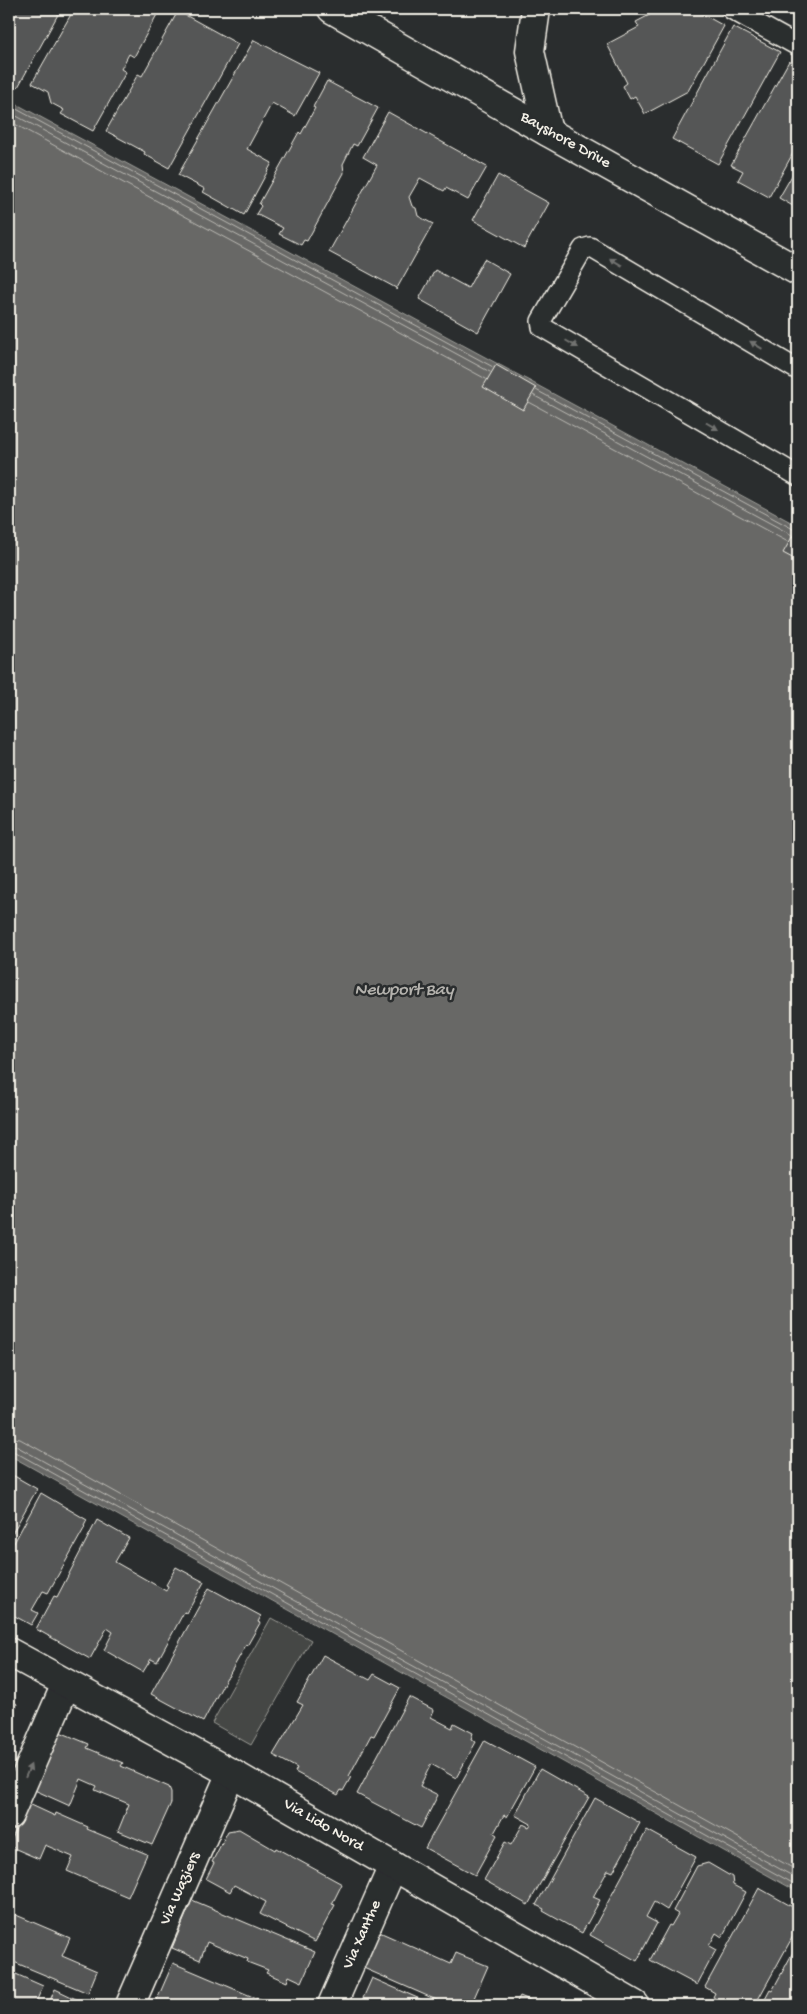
<svg xmlns="http://www.w3.org/2000/svg" width="807" height="2014" viewBox="0 0 807 2014" font-family="'Gochi Hand',sans-serif">
	<style>
		.green { fill: #444645; stroke: #9c9c96 }
		.water { fill: #676866; stroke: #9f9f9a }
		.lines { fill: none; stroke-linecap: round; stroke-linejoin: round }
		.shore { stroke: #bcbab4; stroke-width: 1 }
		.building { fill: #555756; stroke: #f4f1e8 }
		.service-casing { stroke: #f4f1e8; stroke-width: 22 }
		.minor-casing { stroke: #f4f1e8; stroke-width: 31 }
		.tertiary-casing { stroke: #f4f1e8; stroke-width: 31 }
		.service { stroke: #2a2d2e; stroke-width: 19 }
		.minor { stroke: #2a2d2e; stroke-width: 28 }
		.tertiary { stroke: #2a2d2e; stroke-width: 28 }
		.oneway { fill: #71726f }
		.labels { text-anchor: middle; dominant-baseline: central; stroke-width: 5; stroke-linejoin: round; paint-order: stroke }
		.street-label { font-size: 16px; fill: #f4f1e8; stroke: #2a2d2e }
		.water-label { font-size: 18px; font-style: italic; fill: #b5b3ae; stroke: #2a2d2e }
	</style>
	<rect width="100%" height="100%" fill="#2a2d2e"/>
	<filter id="ink" filterUnits="userSpaceOnUse"><feTurbulence type="fractalNoise" baseFrequency=".02" numOctaves="2"/><feDisplacementMap in="SourceGraphic" scale="10" xChannelSelector="R" yChannelSelector="G"/><feConvolveMatrix kernelMatrix="1 2 1 2 8 2 1 2 1" color-interpolation-filters="sRGB"/></filter>
	<g filter="url(#ink)">
		<path class="green" d="M271 1618 311 1640 251 1745 212 1723Z"/>
		<path class="water" d="M9 100 798 526V1892L9 1455Z"/>
		<g class="lines">
			<g class="shore">
				<path d="M9 105 493 367"/>
				<path d="M9 112 490 372"/>
				<path d="M9 121 486 379"/>
				<path d="M536 390 795 530"/>
				<path d="M533 395 792 535"/>
				<path d="M529 402 788 542"/>
				<path d="M9 1437 20 1439 798 1871"/>
				<path d="M9 1444 16 1446 798 1879"/>
				<path d="M9 1451H13L798 1886"/>
			</g>
		</g>
		<g class="building">
			<path d="M9 9H61L18 87 9 82Z"/>
			<path d="M74 9H160L134 57 129 54 121 69 126 72 93 131 61 114 64 110 51 103 48 92 32 83Z"/>
			<path d="M661 9H693L724 26 688 91 645 114 635 96 630 99 623 86 627 83 607 44 639 27 636 22Z"/>
			<path d="M178 11 238 44 169 168 144 154 145 152 106 131 138 74 142 76Z"/>
			<path d="M733 27 780 52 718 164 672 139Z"/>
			<path d="M254 40 319 73 295 116 272 103 247 149 272 163 244 215 203 192 205 189 178 175Z"/>
			<path d="M789 61 798 66V144L769 197 738 180 743 171 731 165Z"/>
			<path d="M327 81 378 108 357 146 353 144 343 164 344 173 307 241 304 240 301 245 279 234 283 228 256 214 261 206 259 204 299 132 301 134 315 108 313 107Z"/>
			<path d="M388 112 487 167 468 200 446 188 444 191 420 178 409 197 412 206 416 208 418 216 433 224 396 290V288L329 252 377 165 363 157Z"/>
			<path d="M798 165V209L779 198Z"/>
			<path d="M498 175 549 203 524 248 473 220Z"/>
			<path d="M484 259 510 274 478 332 419 299 435 270 468 288Z"/>
			<path d="M496 365 536 388 523 410 483 387Z"/>
			<path d="M796 530 798 532V561L783 553Z"/>
			<path d="M9 1473 37 1489 9 1539Z"/>
			<path d="M41 1493 87 1520 84 1526 85 1527 48 1593 43 1591 32 1610 38 1613 31 1625 11 1614 12 1611 9 1610V1552Z"/>
			<path d="M97 1520 129 1538 115 1562 166 1591 168 1586 166 1585 176 1567 204 1582 187 1613 184 1612 157 1662 151 1659 143 1672 104 1650 113 1632 107 1628 90 1659 36 1629 54 1596 57 1597Z"/>
			<path d="M209 1588 261 1616 258 1622 260 1623 247 1646 246 1645 228 1677H227L203 1722 151 1694Z"/>
			<path d="M323 1655 370 1680 374 1674 400 1688 374 1736 371 1735 349 1776 351 1777 343 1791 341 1790 338 1795 295 1772 297 1768 273 1755 303 1705 297 1702Z"/>
			<path d="M409 1697 434 1710 431 1717 452 1728 454 1723 473 1733 471 1739 476 1742 456 1778 431 1764 420 1786 438 1795 421 1828 357 1794Z"/>
			<path d="M9 1699 17 1704 9 1723Z"/>
			<path d="M55 1730 89 1744 87 1748 123 1763 121 1766 169 1787 171 1792V1803L152 1845 118 1831 129 1804 95 1790 97 1786 81 1779 70 1806 30 1788Z"/>
			<path d="M485 1740 535 1767 507 1817 504 1815 494 1833 497 1835 475 1875 425 1848Z"/>
			<path d="M540 1769 589 1797 528 1905 484 1880 505 1842 511 1845 523 1824 529 1827 531 1824 515 1815Z"/>
			<path d="M595 1798 640 1823 613 1872 608 1870 593 1897 600 1900 582 1933 543 1911 544 1909 536 1905Z"/>
			<path d="M27 1803 55 1816 56 1813 88 1827 87 1829 147 1854 128 1897 67 1871 73 1857 45 1845 39 1859 9 1846Z"/>
			<path d="M239 1829 275 1850 276 1848 342 1884 332 1904 335 1905 315 1942 260 1914 266 1902 234 1885 230 1892 206 1879 214 1863 212 1862 228 1831Z"/>
			<path d="M647 1830 696 1857 667 1910 654 1902 646 1917 657 1923 637 1961 590 1935Z"/>
			<path d="M708 1863 732 1877 733 1885 746 1892 722 1937 716 1933 709 1946 716 1950 697 1985 650 1960 669 1925 671 1926 678 1914 673 1911 697 1866Z"/>
			<path d="M759 1888 798 1910V1927L755 2005H728L713 1997 715 1993 705 1987Z"/>
			<path d="M192 1900 315 1952 302 1982 289 1976 287 1982 266 1973 268 1970 247 1962 248 1959 207 1942 200 1960 172 1948Z"/>
			<path d="M9 1912 70 1938 62 1956 97 1971 88 1993 9 1960Z"/>
			<path d="M375 1930 451 1964 456 1953 488 1966 471 2005H448L359 1966Z"/>
			<path d="M798 1943V2005H762L770 1990 772 1991Z"/>
			<path d="M173 1963 272 2005H163L156 2002Z"/>
			<path d="M9 1971 43 1986 36 2002 42 2005H9Z"/>
			<path d="M372 1978 429 2003 430 2001 440 2005H360Z"/>
			<path d="M55 1989 78 2000 76 2005H48Z"/>
			<path d="M520 1996 542 2005H515Z"/>
		</g>
		<g class="lines">
			<defs>
				<g id="service">
					<path d="M731 9 798 46"/>
					<path d="M798 370 590 247 583 249 541 321 542 327 798 476"/>
				</g>
				<g id="minor">
					<path d="M332 9 548 132 798 271"/>
					<path d="M536 9 530 51 548 132"/>
					<path d="M9 1815 66 1684"/>
					<path d="M130 2005 231 1773"/>
					<path d="M332 2005 393 1866"/>
				</g>
				<path id="tertiary" d="M9 1652 231 1773 635 2005"/>
			</defs>
			<use href="#service" class="service-casing"/>
			<use href="#minor" class="minor-casing"/>
			<use href="#tertiary" class="tertiary-casing"/>
			<use href="#service" class="service"/>
			<use href="#minor" class="minor"/>
			<use href="#tertiary" class="tertiary"/>
		</g>
		<defs><path id="oneway-solid" d="M-6-.8H1V-3.2L6.5 0L1 3.2V.8H-6Z" transform="scale(1.25)"/></defs>
		<g class="oneway">
			<use href="#oneway-solid" transform="translate(616 262) rotate(-149)"/>
			<use href="#oneway-solid" transform="translate(572 344) rotate(30)"/>
			<use href="#oneway-solid" transform="translate(756 345) rotate(-149)"/>
			<use href="#oneway-solid" transform="translate(712 426) rotate(30)"/>
			<use href="#oneway-solid" transform="translate(28 1771) rotate(-67)"/>
		</g>
	</g>
	<g class="labels">
		<g class="street-label">
			<text transform="translate(565 141) rotate(29)">Bayshore Drive</text>
			<text transform="translate(323 1826) rotate(30)">Via Lido Nord</text>
			<text transform="translate(181 1889) rotate(-66)">Via Waziers</text>
			<text transform="translate(363 1935) rotate(-66)">Via Xanthe</text>
		</g>
		<g class="water-label">
			<text x="404" y="990">Newport Bay</text>
		</g>
	</g>
	<rect width="807" height="2014" fill="none" stroke="#2a2d2e" stroke-width="30"/>
	<rect x="15" y="15" width="777" height="1984" fill="none" stroke="#f4f1e8" stroke-width="2" filter="url(#ink)"/>
</svg>
